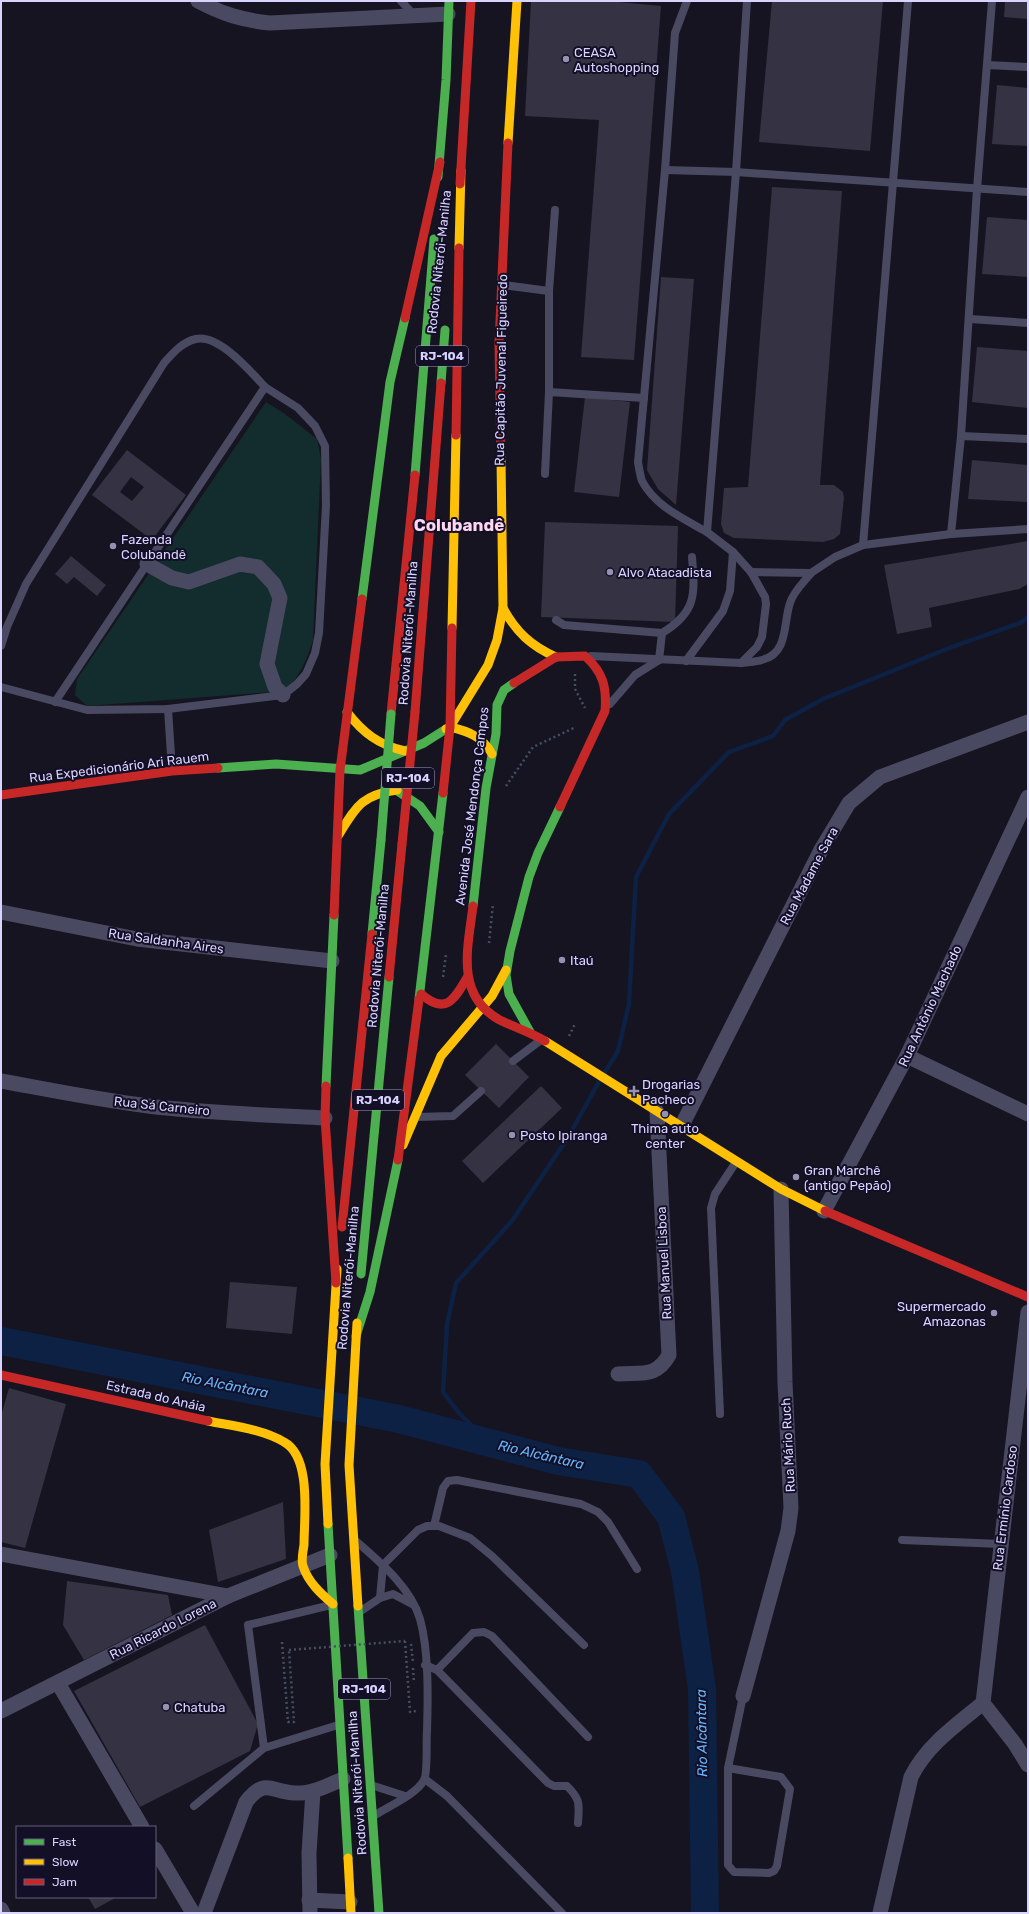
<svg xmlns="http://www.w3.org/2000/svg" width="1029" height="1914" viewBox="0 0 1029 1914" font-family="Rubik,sans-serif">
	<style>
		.green { fill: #132c2d }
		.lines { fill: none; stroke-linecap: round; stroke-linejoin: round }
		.stream { stroke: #0d2144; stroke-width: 4.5 }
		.river { stroke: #0d2144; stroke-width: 28 }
		.building { fill: #343243; fill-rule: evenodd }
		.path { stroke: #44505f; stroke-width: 2.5; stroke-dasharray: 2 3; stroke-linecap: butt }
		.lane { stroke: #4a4962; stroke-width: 8 }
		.street { stroke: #4a4962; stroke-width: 15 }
		.fast { stroke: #4caf50; stroke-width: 9 }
		.slow { stroke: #ffc107; stroke-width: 9 }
		.jam { stroke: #c62828; stroke-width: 9 }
		.path-bridge { stroke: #44505f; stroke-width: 2.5; stroke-dasharray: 2 3; stroke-linecap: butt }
		.fast-bridge { stroke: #4caf50; stroke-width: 9 }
		.jam-bridge { stroke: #c62828; stroke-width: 9 }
		.poi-dot { fill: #9591b1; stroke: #130f26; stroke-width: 1.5 }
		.labels { text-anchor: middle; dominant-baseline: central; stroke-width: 4; stroke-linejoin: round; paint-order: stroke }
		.shield { fill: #130f26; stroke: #9e99be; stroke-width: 1 }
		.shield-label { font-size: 12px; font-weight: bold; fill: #d9d4ff }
		.poi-label { font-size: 13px; fill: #d9d4ff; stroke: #130f26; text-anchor: start }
		.street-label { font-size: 13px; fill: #d9d4ff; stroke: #130f26 }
		.water-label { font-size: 14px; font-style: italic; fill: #62b6ff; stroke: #130f26 }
		.district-label { font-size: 17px; font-weight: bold; fill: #ffd6f0; stroke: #130f26 }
	</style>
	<rect width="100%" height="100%" fill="#161421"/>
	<path class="green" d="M266 402 285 414 317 439 321 459 313 640C307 660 300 676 285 691L87 706 75 695 77 679Z"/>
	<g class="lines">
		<g class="stream">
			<path d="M605 1072 618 1051 629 1004 636 877 669 814 729 752 773 736 785 720 823 699 949 648 1020 623 1028 618"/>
			<path d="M487 1441 459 1413 443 1392 447 1324 456 1283 512 1221 567 1139 600 1080"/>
		</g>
		<path class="river" d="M1 1341 399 1419 558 1461 639 1474 671 1517 685 1571 702 1689 705 1913"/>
	</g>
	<g class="building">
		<path d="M531 1H608L661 6 634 360 581 357 599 120 525 116Z"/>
		<path d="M772 1H883L870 151 759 142Z"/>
		<path d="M1005 1H1028V19L1004 17Z"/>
		<path d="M997 85 1028 88V146L992 144Z"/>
		<path d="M772 187 842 191 820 485H834L843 492 844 498 840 534 834 539 823 542 734 538 724 533 721 524 724 488 748 487Z"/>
		<path d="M987 217 1028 220V277L982 274Z"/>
		<path d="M661 277 694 279 676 505 658 489 647 470Z"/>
		<path d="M977 347 1028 351V408L972 402Z"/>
		<path d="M585 397 630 402 619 497 574 492Z"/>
		<path d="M127 450 186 495 152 540 92 495ZM131 477 144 487 132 501 120 492Z"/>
		<path d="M972 460 1028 465V502L968 499Z"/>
		<path d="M545 522 678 526 675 622 541 617Z"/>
		<path d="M1028 541V584L1019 589 929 608 932 627 897 634 884 565Z"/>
		<path d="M71 556 106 585 97 596 74 577 67 584 55 574Z"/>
		<path d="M496 1044 529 1077 499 1108 465 1075Z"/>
		<path d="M541 1086 562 1108 483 1183 462 1161Z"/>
		<path d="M230 1282 297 1287 292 1334 226 1328Z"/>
		<path d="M9 1388 66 1404 25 1548 1 1542V1416Z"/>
		<path d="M283 1502 286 1559 218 1582 209 1530Z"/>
		<path d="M67 1581 168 1595 172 1615 84 1660 63 1625Z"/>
		<path d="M205 1625 258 1724 250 1751 140 1807 74 1691Z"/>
		<path d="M88 1897H117L95 1909Z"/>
	</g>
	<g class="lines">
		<g class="path">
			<path d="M575 674V689L585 708"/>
			<path d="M506 786 533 747 576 727"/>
			<path d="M489 943 493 904"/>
			<path d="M443 977 446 954"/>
			<path d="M569 1036 575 1024"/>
			<path d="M405 1641 410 1712 416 1711V1710"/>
			<path d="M282 1642 288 1722H294L289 1650"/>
			<path d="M411 1644 413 1663"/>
			<path d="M413 1668 414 1683"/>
		</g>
		<g class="lane">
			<path d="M401 1 414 15"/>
			<path d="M687 1 675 33 665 170 638 462C639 468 640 475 642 481 655 506 684 519 707 532"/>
			<path d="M987 65 1028 67"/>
			<path d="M665 170 736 172 1028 192"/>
			<path d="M555 210 549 291V392L644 398"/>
			<path d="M503 285 549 291"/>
			<path d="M970 319 1028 323"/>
			<path d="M961 436 1028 439"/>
			<path d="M545 474 549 392"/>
			<path d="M951 534 961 436 977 189 992 1"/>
			<path d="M863 545 908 1"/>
			<path d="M751 572 811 573 835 557 863 545 951 534 1028 529"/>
			<path d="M556 620 564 625 662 633"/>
			<path d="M1 646 7 627 26 584 164 363C173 353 182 342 196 339 219 334 251 372 265 387"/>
			<path d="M591 656 741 663C748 662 756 662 762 660 789 653 783 623 790 603 793 592 804 582 811 573"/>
			<path d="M659 660 662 633C697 612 695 594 692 557"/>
			<path d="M686 661 723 611 730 591 733 552"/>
			<path d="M741 663 757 647 762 637 766 604 765 597 751 572 733 552 707 532 736 172 747 1"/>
			<path d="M1 687 87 710 168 709 283 695 297 684 306 674 315 653 319 633 326 506 325 446 315 426 298 408 265 387 55 702"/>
			<path d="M610 704 635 675 659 660"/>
			<path d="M168 709 172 770"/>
			<path d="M513 1061 541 1040"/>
			<path d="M416 1117 453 1116 481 1091"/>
			<path d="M720 1414 711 1208 715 1194 736 1162"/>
			<path d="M434 1526 443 1488 448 1481 457 1480 581 1504 598 1512 608 1522 637 1569"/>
			<path d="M902 1540 1001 1544"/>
			<path d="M357 1542C381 1563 411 1588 420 1619 429 1651 428 1698 427 1731 426 1740 428 1774 424 1780 417 1794 389 1806 375 1815"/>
			<path d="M380 1598 383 1565 418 1530 427 1526H439L470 1538 492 1556 584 1645"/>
			<path d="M361 1611 380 1598 393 1594 412 1604"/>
			<path d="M425 1665 437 1670 548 1783 554 1786H567C581 1800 579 1804 578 1823"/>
			<path d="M437 1670 473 1633 484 1632 492 1636 588 1737"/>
			<path d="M264 1748 248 1625 331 1605"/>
			<path d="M728 1768 781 1777 790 1789 777 1866 774 1871 769 1873 734 1872 728 1865V1768L743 1696"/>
			<path d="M425 1779 447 1796 562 1913"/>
			<path d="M371 1785 405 1796"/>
			<path d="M194 1806 264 1748 338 1725"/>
		</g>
		<g class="street">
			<path d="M198 1C222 14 242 20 270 23L448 14"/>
			<path d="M147 564 172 578 189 582 240 564 258 567 274 584 280 598 267 664 275 687 283 695"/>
			<path d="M1 912 137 939 332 961"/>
			<path d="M907 1056 1028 1114"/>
			<path d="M1 1081C50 1090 99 1100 148 1106 207 1113 266 1115 325 1118"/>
			<path d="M681 1127 822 848 849 803 880 777 1028 722"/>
			<path d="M824 1211 907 1056 1028 797"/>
			<path d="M618 1374C642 1372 656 1378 669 1355L657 1112"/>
			<path d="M1 1554 228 1596"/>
			<path d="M58 1683 142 1827"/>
			<path d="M743 1696 788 1531 791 1508 785 1382 781 1189"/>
			<path d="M983 1703 1028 1312"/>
			<path d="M983 1703 1015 1744 1028 1765"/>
			<path d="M1 1711 228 1596 330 1555"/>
			<path d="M155 1849 193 1913"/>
			<path d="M309 1900 350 1902"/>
			<path d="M1 1909 3 1913"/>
			<path d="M204 1913 246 1802C265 1777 271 1792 295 1793 312 1794 329 1785 343 1779"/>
			<path d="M310 1913 309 1853 313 1791"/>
			<path d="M880 1913 911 1777C926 1746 956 1725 983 1703"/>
		</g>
		<g class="fast">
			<path d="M438 177 446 80 449 1"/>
			<path d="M441 383 445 330"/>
			<path d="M415 475 434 239"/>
			<path d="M362 599 390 382 405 318"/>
			<path d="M218 768 276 764 360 770 424 743 446 729"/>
			<path d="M393 788 420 806 439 832"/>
			<path d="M473 906 486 788 496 734 497 705 504 690 514 683"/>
			<path d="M372 934 381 840"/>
			<path d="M419 999 443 793"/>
			<path d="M530 1032 509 994 506 975 510 951 529 877 538 853 560 807"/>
			<path d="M326 1086 334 915"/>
			<path d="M361 1274 389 977"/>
			<path d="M356 1336 370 1292 398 1160"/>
			<path d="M328 1524 348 1858"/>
			<path d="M358 1606 379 1913"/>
		</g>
		<g class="slow">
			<path d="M508 143 517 1"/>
			<path d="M459 248 461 170"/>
			<path d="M503 608C516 632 531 646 556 657"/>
			<path d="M452 628 456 435"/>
			<path d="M347 712C363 733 379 745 405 751"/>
			<path d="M450 727C468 731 483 737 492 754"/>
			<path d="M446 729 450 727 488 665 497 640 503 608 501 458"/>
			<path d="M338 836C356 807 361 795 397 790"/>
			<path d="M545 1041 781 1189 825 1211"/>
			<path d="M403 1145 441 1056 492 996 506 970"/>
			<path d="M357 1323 349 1465 358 1606"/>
			<path d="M208 1421C233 1426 262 1429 284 1442 312 1457 304 1518 304 1545 303 1551 301 1561 303 1566 308 1582 321 1594 333 1604"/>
			<path d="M328 1524 325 1464 337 1269"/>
			<path d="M348 1858 351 1913"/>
		</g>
		<g class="jam">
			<path d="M460 184 471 1"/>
			<path d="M405 318 440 162"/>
			<path d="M456 435 459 248"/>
			<path d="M501 458 499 344 508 143"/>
			<path d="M514 683 556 657 585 656C603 672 607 687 605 711L560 807"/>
			<path d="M415 712 441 383"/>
			<path d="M391 714 415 475"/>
			<path d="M443 793 450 727 452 628"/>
			<path d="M1 795 172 771 218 768"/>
			<path d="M473 906C468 947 455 994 498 1019 513 1027 530 1032 545 1041"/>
			<path d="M334 915 340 770 362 599"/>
			<path d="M389 977 402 844"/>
			<path d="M421 994C446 1016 455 999 468 976"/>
			<path d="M326 1086 325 1118 336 1283"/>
			<path d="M398 1160 419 999"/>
			<path d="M825 1211 1028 1297"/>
			<path d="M342 1227 372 934"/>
			<path d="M1 1375 208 1421"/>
		</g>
		<path class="path-bridge" d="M289 1650 405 1641"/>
		<path class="fast-bridge" d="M381 840 391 714"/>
		<path class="jam-bridge" d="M402 844 415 712"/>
	</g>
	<g class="poi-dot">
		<circle cx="566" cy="59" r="4"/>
		<circle cx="113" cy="546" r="4"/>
		<circle cx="610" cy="572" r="4"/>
		<circle cx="562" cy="960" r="4"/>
		<path d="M632 1085h4v4h4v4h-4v4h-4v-4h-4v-4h4z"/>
		<circle cx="665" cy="1114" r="4"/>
		<circle cx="512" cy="1135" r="4"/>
		<circle cx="796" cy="1177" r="4"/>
		<circle cx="994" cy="1313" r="4"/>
		<circle cx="166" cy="1707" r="4"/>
	</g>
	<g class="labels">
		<g class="shield">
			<rect x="416" y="346" width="52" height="20" rx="3"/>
			<rect x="382" y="768" width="52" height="20" rx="3"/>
			<rect x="352" y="1090" width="52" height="20" rx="3"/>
			<rect x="338" y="1679" width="52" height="20" rx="3"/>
		</g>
		<g class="shield-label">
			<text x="442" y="356">RJ-104</text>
			<text x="408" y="778">RJ-104</text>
			<text x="378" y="1100">RJ-104</text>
			<text x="364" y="1689">RJ-104</text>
		</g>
		<g class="poi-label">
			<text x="574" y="52">CEASA<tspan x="574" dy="15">Autoshopping</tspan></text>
			<text x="121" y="539">Fazenda<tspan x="121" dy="15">Colubandê</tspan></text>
			<text x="618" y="572">Alvo Atacadista</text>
			<text x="570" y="960">Itaú</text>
			<text x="642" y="1084">Drogarias<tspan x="642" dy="15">Pacheco</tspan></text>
			<text x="665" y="1128" text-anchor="middle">Thima auto<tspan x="665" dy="15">center</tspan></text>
			<text x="520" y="1135">Posto Ipiranga</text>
			<text x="804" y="1170">Gran Marchê<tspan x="804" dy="15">(antigo Pepão)</tspan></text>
			<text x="986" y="1306" text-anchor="end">Supermercado<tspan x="986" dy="15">Amazonas</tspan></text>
			<text x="174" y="1707">Chatuba</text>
		</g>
		<g class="street-label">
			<text transform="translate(439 262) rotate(-84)">Rodovia Niterói-Manilha</text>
			<text transform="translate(501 370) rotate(-89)">Rua Capitão Juvenal Figueiredo</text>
			<text transform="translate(408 633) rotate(-86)">Rodovia Niterói-Manilha</text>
			<text transform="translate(119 767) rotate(-7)">Rua Expedicionário Ari Rauem</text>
			<text transform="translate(472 806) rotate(-83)">Avenida José Mendonça Campos</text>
			<text transform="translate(809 876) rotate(-62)">Rua Madame Sara</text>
			<text transform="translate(166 941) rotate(8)">Rua Saldanha Aires</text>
			<text transform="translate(378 956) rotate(-85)">Rodovia Niterói-Manilha</text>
			<text transform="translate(930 1006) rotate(-65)">Rua Antônio Machado</text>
			<text transform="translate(162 1106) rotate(6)">Rua Sá Carneiro</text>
			<text transform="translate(664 1263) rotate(-93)">Rua Manuel Lisboa</text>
			<text transform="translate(348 1278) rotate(-85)">Rodovia Niterói-Manilha</text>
			<text transform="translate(156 1396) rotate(13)">Estrada do Anáia</text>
			<text transform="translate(788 1445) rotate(-93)">Rua Mário Ruch</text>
			<text transform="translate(1005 1508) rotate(-83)">Rua Ermínio Cardoso</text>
			<text transform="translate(163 1629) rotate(-27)">Rua Ricardo Lorena</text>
			<text transform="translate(357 1783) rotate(-94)">Rodovia Niterói-Manilha</text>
		</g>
		<g class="water-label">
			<text transform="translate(225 1385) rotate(11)">Rio Alcântara</text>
			<text transform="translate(541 1455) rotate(13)">Rio Alcântara</text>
			<text transform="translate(702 1733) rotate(-91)">Rio Alcântara</text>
		</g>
		<g class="district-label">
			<text x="459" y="525">Colubandê</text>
		</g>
	</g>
	<rect width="1029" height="1914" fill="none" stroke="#d9d4ff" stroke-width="4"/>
	<rect x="16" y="1826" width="140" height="72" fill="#130f26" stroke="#625e7d"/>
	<rect x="24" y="1839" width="20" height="6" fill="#4caf50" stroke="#625e7d"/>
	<text x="52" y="1846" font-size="12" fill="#d9d4ff">Fast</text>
	<rect x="24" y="1859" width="20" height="6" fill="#ffc107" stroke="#625e7d"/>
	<text x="52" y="1866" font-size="12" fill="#d9d4ff">Slow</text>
	<rect x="24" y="1879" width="20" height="6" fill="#c62828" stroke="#625e7d"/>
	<text x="52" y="1886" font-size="12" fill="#d9d4ff">Jam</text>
</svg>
